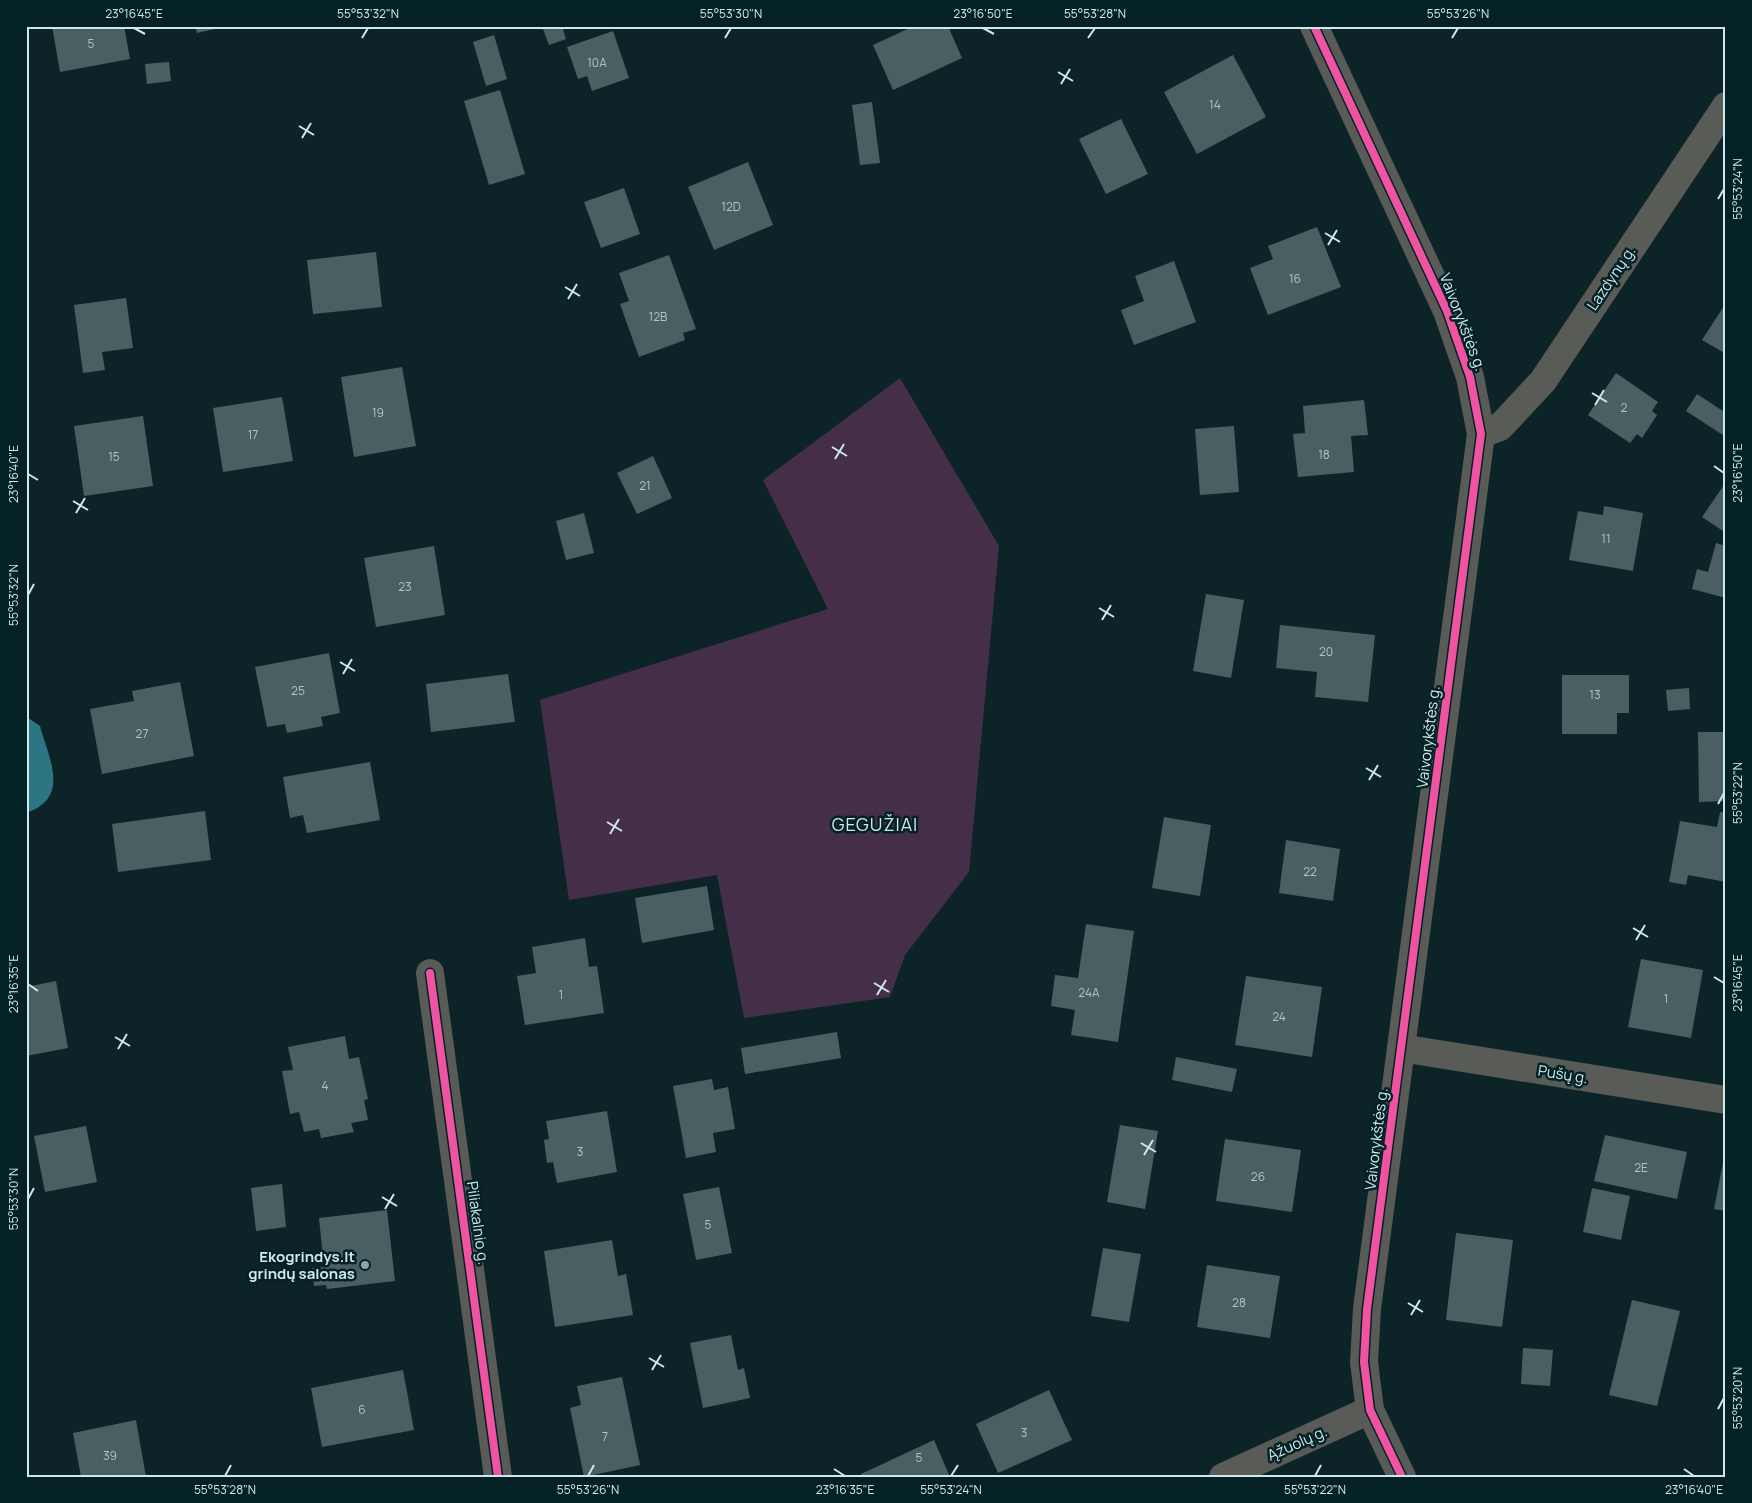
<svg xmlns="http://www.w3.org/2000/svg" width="1752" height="1503" viewBox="0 0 1752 1503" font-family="Manrope,sans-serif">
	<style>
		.green { fill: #452e47 }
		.water { fill: #2b7682 }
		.building { fill: #4a5f62 }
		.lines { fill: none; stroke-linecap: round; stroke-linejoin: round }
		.minor { stroke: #595b57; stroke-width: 28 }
		.cycleway-casing { stroke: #042226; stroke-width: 11 }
		.cycleway { stroke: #f153a3; stroke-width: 8 }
		.ticks { fill: none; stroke: #cde9ee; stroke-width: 2 }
		.poi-dot { fill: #89a4a8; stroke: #042226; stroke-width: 2 }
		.labels { text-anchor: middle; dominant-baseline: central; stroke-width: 5; stroke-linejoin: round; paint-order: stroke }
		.number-label { font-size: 12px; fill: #acc6cb }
		.street-label { font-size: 15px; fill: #cde9ee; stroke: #042226 }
		.poi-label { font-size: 15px; font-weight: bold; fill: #cde9ee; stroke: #042226; text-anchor: end }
		.quarter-label { font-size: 18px; letter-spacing: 1px; fill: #cde9ee; stroke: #042226 }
		.neatline { fill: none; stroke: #cde9ee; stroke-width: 2 }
		.ticks-label { font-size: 12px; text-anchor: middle; fill: #cde9ee }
	</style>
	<rect width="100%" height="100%" fill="#0c2427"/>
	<path class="green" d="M900 378 999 546 969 872 905 955 890 997 744 1018 717 875 569 900 540 700 828 609 763 480Z"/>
	<path class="water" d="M28 718 40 726C49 759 71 798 26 813V719Z"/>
	<g class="building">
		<path d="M52 26H124L130 59 60 72Z"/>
		<path d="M195 26H224V27L197 33Z"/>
		<path d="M542 26H562L566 39 549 45Z"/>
		<path d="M914 26H948L962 58 893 90 873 45Z"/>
		<path d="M613 31 629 78 592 91 587 76 578 79 567 47Z"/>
		<path d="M494 35 507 79 486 86 473 42Z"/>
		<path d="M1233 55 1266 117 1197 154 1164 92Z"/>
		<path d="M169 62 171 81 147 84 145 64Z"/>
		<path d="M500 90 525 174 489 185 464 101Z"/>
		<path d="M872 102 880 163 860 165 852 105Z"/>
		<path d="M1121 119 1148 174 1106 194 1079 139Z"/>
		<path d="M748 162 773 225 714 250 688 187Z"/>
		<path d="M624 188 640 234 601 248 584 202Z"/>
		<path d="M1317 227 1341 287 1268 315 1250 268 1273 259 1268 246Z"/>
		<path d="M376 252 382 307 313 314 307 260Z"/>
		<path d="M669 255 696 329 683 333 685 340 639 357 620 304 629 301 619 273Z"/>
		<path d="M1174 261 1196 322 1134 345 1121 310 1144 301 1135 276Z"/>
		<path d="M126 298 133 348 102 352 105 370 83 373 74 305Z"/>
		<path d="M1726 303V354L1702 340Z"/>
		<path d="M402 367 416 446 354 457 341 377Z"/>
		<path d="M1616 373 1658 402 1652 411 1657 415 1642 438 1637 434 1630 443 1588 415Z"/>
		<path d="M1697 394 1726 413V437L1686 411Z"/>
		<path d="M282 397 293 461 223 472 213 408Z"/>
		<path d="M1364 400 1368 435 1351 436 1354 472 1298 477 1293 434 1305 433 1303 406Z"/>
		<path d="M143 416 153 486 84 496 74 426Z"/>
		<path d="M1234 426 1239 492 1200 495 1195 429Z"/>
		<path d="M653 456 672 498 637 514 617 473Z"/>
		<path d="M1726 482V533L1702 517Z"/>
		<path d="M1604 506 1643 513 1633 571 1569 560 1578 511 1603 515Z"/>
		<path d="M584 513 594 553 566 560 556 521Z"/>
		<path d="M1716 543 1726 546V598L1692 589 1697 569 1708 572Z"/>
		<path d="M434 546 445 615 376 627 364 558Z"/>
		<path d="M1206 594 1244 600 1231 678 1193 671Z"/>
		<path d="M1280 625 1375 635 1368 702 1315 697 1317 672 1276 668Z"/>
		<path d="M329 653 340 713 321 717 323 726 287 733 285 724 267 727 255 667Z"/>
		<path d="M508 674 515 722 431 732 426 684Z"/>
		<path d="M1562 675H1629V713H1617V734H1562Z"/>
		<path d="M180 682 194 756 102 774 90 709 134 701 132 691Z"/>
		<path d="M1689 688 1690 709 1668 711 1666 690Z"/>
		<path d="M1698 732H1726V801L1699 802Z"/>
		<path d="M370 762 380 820 307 833 303 815 290 818 283 777Z"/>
		<path d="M205 811 211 860 118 872 112 824Z"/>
		<path d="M1720 812 1726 813V882L1688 875 1686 885 1669 882 1680 821 1717 827Z"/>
		<path d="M1164 817 1211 825 1200 896 1152 888Z"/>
		<path d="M1286 840 1340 849 1333 901 1279 893Z"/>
		<path d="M707 886 714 930 642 943 635 898Z"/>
		<path d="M1086 924 1134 931 1118 1042 1071 1035 1075 1010 1051 1006 1055 975 1078 978Z"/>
		<path d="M585 938 589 967 597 966 604 1013 525 1025 517 976 536 973 532 947Z"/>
		<path d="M1641 959 1703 970 1691 1038 1628 1027Z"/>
		<path d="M1246 976 1322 987 1312 1057 1235 1045Z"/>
		<path d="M56 981 68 1048 26 1056V987Z"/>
		<path d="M837 1032 841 1058 745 1074 741 1048Z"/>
		<path d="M345 1036 349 1059 359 1057 368 1099 364 1100 368 1120 351 1123 354 1132 321 1138 319 1129 304 1132 299 1112 290 1114 282 1071 293 1070 288 1047Z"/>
		<path d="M1176 1057 1237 1069 1232 1092 1172 1080Z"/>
		<path d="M712 1079 714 1090 728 1087 735 1129 713 1133 716 1152 686 1158 673 1086Z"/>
		<path d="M607 1111 617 1172 557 1183 553 1162 547 1163 544 1140 549 1139 546 1121Z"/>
		<path d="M1120 1125 1158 1131 1145 1209 1107 1202Z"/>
		<path d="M86 1126 97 1182 45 1192 34 1136Z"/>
		<path d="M1605 1135 1687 1152 1677 1199 1594 1181Z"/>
		<path d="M1225 1139 1301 1150 1292 1212 1216 1201Z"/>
		<path d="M1723 1163H1726V1211L1714 1209Z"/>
		<path d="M282 1184 286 1227 256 1231 251 1188Z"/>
		<path d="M719 1187 732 1253 696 1260 683 1194Z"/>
		<path d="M1592 1188 1630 1196 1621 1240 1583 1232Z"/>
		<path d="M387 1210 395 1281 327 1289 326 1285 314 1286 312 1268 324 1267 319 1218Z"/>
		<path d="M1456 1233 1513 1240 1502 1327 1446 1320Z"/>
		<path d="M612 1240 618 1276 626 1274 633 1315 555 1327 544 1251Z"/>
		<path d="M1103 1248 1141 1254 1129 1322 1091 1316Z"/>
		<path d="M1207 1265 1280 1276 1270 1338 1197 1327Z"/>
		<path d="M1632 1300 1680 1311 1657 1406 1609 1395Z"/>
		<path d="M731 1335 738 1370 744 1368 750 1398 703 1408 690 1343Z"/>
		<path d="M1523 1348 1553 1350 1550 1386 1521 1384Z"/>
		<path d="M403 1370 414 1430 322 1447 311 1388Z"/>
		<path d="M622 1377 640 1465 584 1477 570 1408 581 1405 577 1386Z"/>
		<path d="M1049 1390 1072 1440 998 1473 976 1424Z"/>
		<path d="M136 1420 146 1477H81L73 1433Z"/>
		<path d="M934 1440 950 1477H862L861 1474Z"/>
	</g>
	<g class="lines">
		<g class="minor">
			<path d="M1314 26 1447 311 1470 377 1481 434 1367 1309 1364 1362 1370 1410 1402 1477"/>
			<path d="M1481 434 1500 427 1543 381 1726 106"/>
			<path d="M430 973 498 1477"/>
			<path d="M1401 1048 1726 1100"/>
			<path d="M1223 1477 1370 1410"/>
		</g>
		<defs>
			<g id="cycleway">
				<path d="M1314 26 1447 311 1470 377 1481 434 1367 1309 1364 1362 1370 1410 1402 1477"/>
				<path d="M430 973 498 1477"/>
			</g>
		</defs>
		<use href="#cycleway" class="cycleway-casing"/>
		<use href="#cycleway" class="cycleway"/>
	</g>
	<path class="ticks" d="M134 28 145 34M983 28 994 34M362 38 368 28M725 38 731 28M1088 38 1095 28M1452 38 1458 28M1058 72 1073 81M1061 84 1070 69M299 126 314 135M302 138 311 123M1718 199 1724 189M1325 233 1340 242M1328 245 1337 230M565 287 580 296M568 299 577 284M1592 393 1607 402M1595 405 1604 390M832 447 847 456M835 459 844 444M1714 466 1724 473M28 474 38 480M73 501 88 510M76 513 85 498M28 595 34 584M1099 608 1114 617M1102 620 1111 605M340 662 355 671M343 674 352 659M1366 768 1381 777M1369 780 1378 765M1718 804 1724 793M607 822 622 831M610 834 619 819M1633 928 1648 937M1636 940 1645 925M1714 977 1724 983M874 983 889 992M28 984 38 991M877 995 886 980M115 1037 130 1046M118 1049 127 1034M1141 1143 1156 1152M1144 1155 1153 1140M382 1197 397 1206M28 1199 34 1188M385 1209 394 1194M1408 1303 1423 1312M1411 1315 1420 1300M649 1358 664 1367M652 1370 661 1355M1718 1409 1724 1398M834 1469 845 1476M1684 1469 1694 1476M225 1476 231 1465M588 1476 594 1465M951 1476 958 1465M1315 1476 1321 1465"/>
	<circle class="poi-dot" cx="365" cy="1265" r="5"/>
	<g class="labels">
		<g class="number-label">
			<text x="91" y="43">5</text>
			<text x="597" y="62">10A</text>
			<text x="1215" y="104">14</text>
			<text x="731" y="206">12D</text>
			<text x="1295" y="278">16</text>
			<text x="658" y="316">12B</text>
			<text x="1624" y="407">2</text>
			<text x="378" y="412">19</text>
			<text x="253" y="434">17</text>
			<text x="1324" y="454">18</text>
			<text x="114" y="456">15</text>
			<text x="645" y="485">21</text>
			<text x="1606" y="538">11</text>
			<text x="405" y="586">23</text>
			<text x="1326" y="651">20</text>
			<text x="298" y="690">25</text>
			<text x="1595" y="694">13</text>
			<text x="142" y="733">27</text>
			<text x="1310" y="871">22</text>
			<text x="1089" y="992">24A</text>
			<text x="561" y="994">1</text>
			<text x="1666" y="998">1</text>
			<text x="1279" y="1016">24</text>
			<text x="325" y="1085">4</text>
			<text x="580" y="1151">3</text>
			<text x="1641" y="1167">2E</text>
			<text x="1258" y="1176">26</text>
			<text x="708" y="1224">5</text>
			<text x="1239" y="1302">28</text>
			<text x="362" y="1409">6</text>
			<text x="1024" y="1432">3</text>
			<text x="605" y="1436">7</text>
			<text x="110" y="1455">39</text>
			<text x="919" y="1457">5</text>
		</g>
		<g class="street-label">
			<text transform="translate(1611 278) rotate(-56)">Lazdynų g.</text>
			<text transform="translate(1463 322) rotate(69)">Vaivorykštės g.</text>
			<text transform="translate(1428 737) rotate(-83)">Vaivorykštės g.</text>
			<text transform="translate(1563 1074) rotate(9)">Pušų g.</text>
			<text transform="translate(1376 1139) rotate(-83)">Vaivorykštės g.</text>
			<text transform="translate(478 1223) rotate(82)">Piliakalnio g.</text>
			<text transform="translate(1297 1443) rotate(-24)">Ąžuolų g.</text>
		</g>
		<g class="poi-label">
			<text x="355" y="1256">Ekogrindys.lt<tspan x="355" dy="17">grindų salonas</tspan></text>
		</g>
		<g class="quarter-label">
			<text x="875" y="824">GEGUŽIAI</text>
		</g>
	</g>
	<rect width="1752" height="1503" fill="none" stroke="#042226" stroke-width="55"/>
	<rect x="28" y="28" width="1696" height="1448" class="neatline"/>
	<g class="ticks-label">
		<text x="134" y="18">23°16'45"E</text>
		<text x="368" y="18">55°53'32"N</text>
		<text x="731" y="18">55°53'30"N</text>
		<text x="983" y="18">23°16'50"E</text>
		<text x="1095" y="18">55°53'28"N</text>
		<text x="1458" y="18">55°53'26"N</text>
		<text transform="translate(1738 189) rotate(-90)" y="4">55°53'24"N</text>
		<text transform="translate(1738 473) rotate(-90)" y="4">23°16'50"E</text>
		<text transform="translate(14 474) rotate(-90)" y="4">23°16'40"E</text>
		<text transform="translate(14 595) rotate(-90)" y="4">55°53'32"N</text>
		<text transform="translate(1738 793) rotate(-90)" y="4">55°53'22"N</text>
		<text transform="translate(1738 983) rotate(-90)" y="4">23°16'45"E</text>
		<text transform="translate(14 984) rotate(-90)" y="4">23°16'35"E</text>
		<text transform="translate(14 1199) rotate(-90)" y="4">55°53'30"N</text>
		<text transform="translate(1738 1398) rotate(-90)" y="4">55°53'20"N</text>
		<text x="225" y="1494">55°53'28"N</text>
		<text x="588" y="1494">55°53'26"N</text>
		<text x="845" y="1494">23°16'35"E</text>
		<text x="951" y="1494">55°53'24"N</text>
		<text x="1315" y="1494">55°53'22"N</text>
		<text x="1694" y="1494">23°16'40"E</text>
	</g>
</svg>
